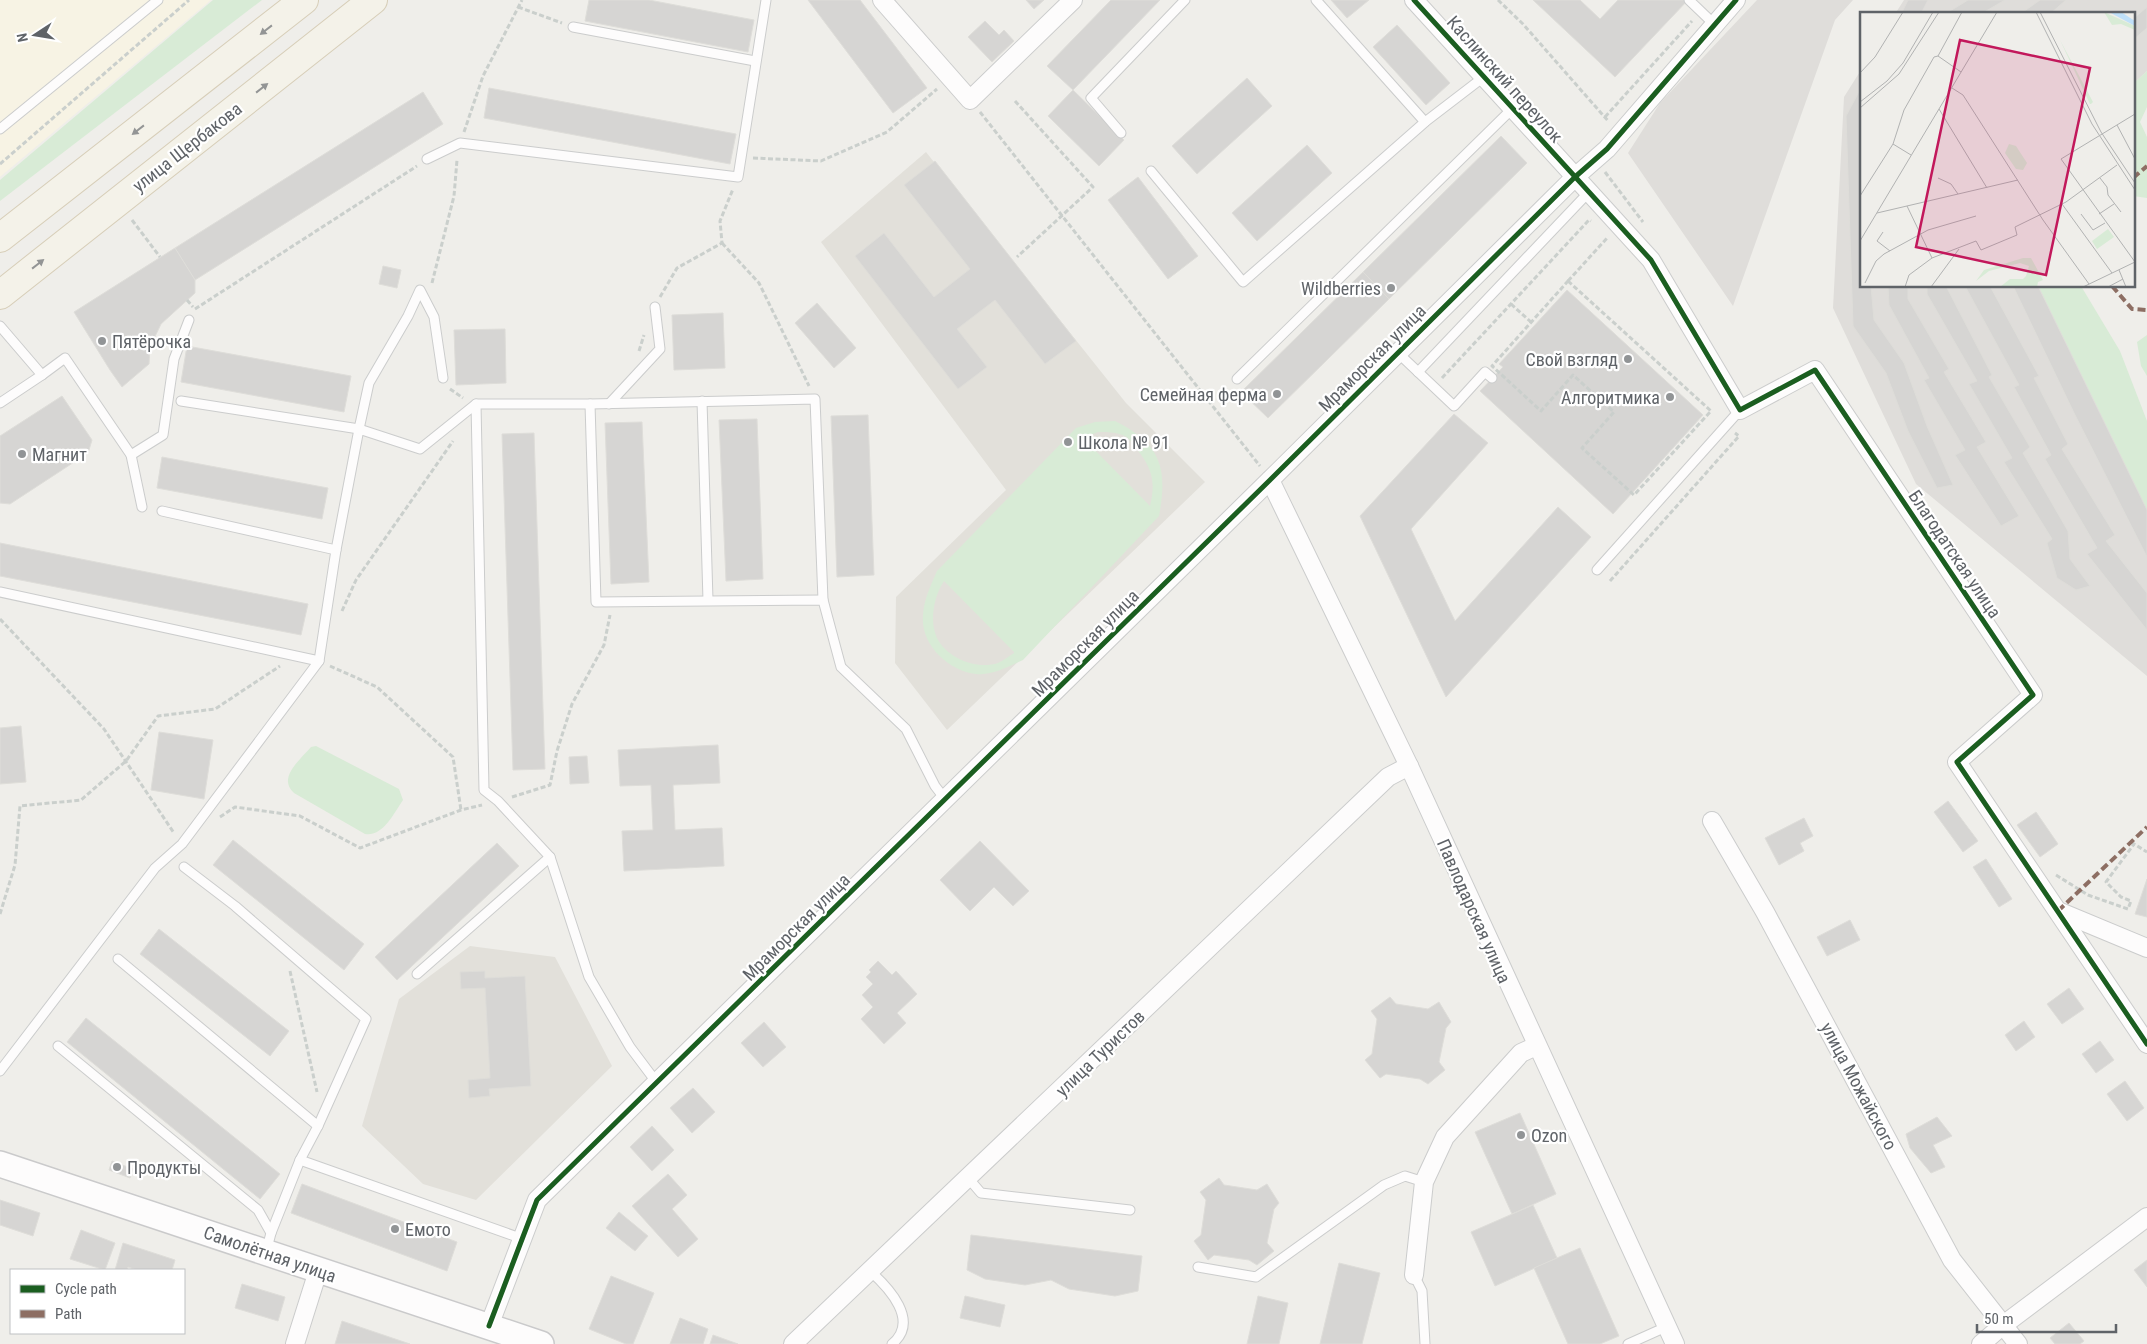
<svg xmlns="http://www.w3.org/2000/svg" width="2147" height="1344" viewBox="0 0 2147 1344" font-family="'Roboto Condensed',sans-serif">
	<style>
		.commercial { fill: #f7f3e4 }
		.industrial { fill: #dfddda }
		.education { fill: #e2e0da }
		.green { fill: #d8ebd6; fill-rule: evenodd }
		.building { fill: #d6d5d3; stroke: #deddd9 }
		.lines { fill: none; stroke-linecap: round; stroke-linejoin: round }
		.service-casing { stroke: #cbcccc; stroke-width: 11 }
		.minor-casing { stroke: #cbcccc; stroke-width: 20 }
		.secondary-casing { stroke: #cacacb; stroke-width: 28 }
		.primary-casing { stroke: #d7ceb8; stroke-width: 30 }
		.path { stroke: #cacfcc; stroke-width: 3; stroke-dasharray: 5 2.5; stroke-linecap: butt }
		.service { stroke: #fdfcfc; stroke-width: 9 }
		.minor { stroke: #fdfcfc; stroke-width: 18 }
		.secondary { stroke: #fdfcfc; stroke-width: 25 }
		.primary { stroke: #f4f2e9; stroke-width: 28 }
		.quiet { stroke: #8d6e63; stroke-width: 4; stroke-dasharray: 8 4; stroke-linecap: butt }
		.cycleway-casing { stroke: #fff; stroke-width: 8 }
		.cycleway { stroke: #1b5e20; stroke-width: 5 }
		.oneway { fill: #939595 }
		.poi-dot { fill: #919496; stroke: #fff; stroke-width: 2 }
		.labels { text-anchor: middle; dominant-baseline: central; stroke-width: 4.5; stroke-linejoin: round; paint-order: stroke }
		.street-label { font-size: 18px; fill: #5f6368; stroke: #fff }
		.poi-label { font-size: 18px; fill: #5f6368; stroke: #fff; text-anchor: start }
		.inset-road { fill: none; stroke: #b1b2b2; stroke-width: 1 }
		.view { fill: #c2185b; fill-opacity: 0.15; stroke: #c2185b; stroke-width: 2.5 }
		.inset-edge { fill: none; stroke: #5f6368; stroke-width: 2.5 }
	</style>
	<rect width="100%" height="100%" fill="#efeeea"/>
	<path class="commercial" d="M0 0H211L0 177Z"/>
	<g class="industrial">
		<path d="M1757 0H1853L1835 20 1733 306 1628 153 1660 103Z"/>
		<path d="M1904 0H2147V71L2133 84V14H1895Z"/>
		<path d="M1861 70V286H2038L2147 510V676L1916 484 1833 308 1844 97Z"/>
	</g>
	<g class="education">
		<path d="M926 152 1126 403 1205 482 947 730 895 663 896 597 1006 490 821 242Z"/>
		<path d="M470 946 555 957 612 1066 476 1200 423 1184 362 1126 399 999Z"/>
	</g>
	<g class="green">
		<path d="M213 0H262L0 201V180Z"/>
		<path d="M2147 71V107L2140 122 2147 137V198L2133 196V84Z"/>
		<path d="M2038 286H2081L2120 351 2147 421V510Z"/>
		<path d="M2147 335V376L2141 366 2137 342Z"/>
		<path d="M1115 421C1161 444 1168 468 1159 516L1023 660C1010 666 992 676 976 674 948 671 920 644 923 615 924 599 931 585 937 571L1076 428 1095 422ZM1098 432C1107 432 1117 432 1125 436 1129 438 1133 444 1136 448 1152 468 1156 481 1150 506L1083 438ZM944 581 1014 652V653C1009 656 1003 661 998 663 976 670 947 658 937 638 929 621 934 596 944 581Z"/>
		<path d="M316 746 399 789 403 800C394 813 383 837 365 834L294 793C277 778 300 760 311 747Z"/>
	</g>
	<g class="building">
		<path d="M589 0H649L754 20 748 52 585 21Z"/>
		<path d="M808 0H860L927 88 893 113Z"/>
		<path d="M1026 0H1044L1034 9Z"/>
		<path d="M1111 0H1160L1073 90 1047 66Z"/>
		<path d="M1331 0H1369L1347 18Z"/>
		<path d="M1533 0H1580L1600 19 1618 0H1688L1615 77Z"/>
		<path d="M1908 0H1928L1921 14H1901Z"/>
		<path d="M1968 0H2005L1981 14H1945Z"/>
		<path d="M2040 0H2066L2050 14H2020Z"/>
		<path d="M2147 7V28L2133 40V19Z"/>
		<path d="M985 21 999 35 1004 30 1014 41 992 62 968 37Z"/>
		<path d="M1397 25 1450 83 1426 105 1373 47Z"/>
		<path d="M1247 78 1272 106 1197 174 1172 146Z"/>
		<path d="M489 88 736 134 730 164 484 118Z"/>
		<path d="M1861 88V286H1871L1874 320 1904 363 1927 426 1953 485 1937 488 1908 431 1886 373 1853 326 1846 116Z"/>
		<path d="M1073 90 1124 140 1099 166 1048 116Z"/>
		<path d="M423 92 443 124 195 280 175 248Z"/>
		<path d="M1501 136 1527 163 1389 299 1363 272Z"/>
		<path d="M1307 145 1332 173 1257 241 1232 213Z"/>
		<path d="M935 161 1076 341 1045 364 995 300 957 329 987 367 958 389 855 256 884 233 934 297 970 269 904 185Z"/>
		<path d="M1138 177 1198 256 1168 279 1108 200Z"/>
		<path d="M175 248 195 280V293L161 324 150 347 149 364 122 387 110 370 74 312Z"/>
		<path d="M383 266 401 270 397 288 379 284Z"/>
		<path d="M1363 272 1389 299 1268 418 1241 392Z"/>
		<path d="M1888 286H1908V299L1949 369 1944 372 1986 442 1977 447 2019 516 2001 526 1955 455 1965 450 1924 380 1929 378 1889 305Z"/>
		<path d="M1927 286H1946L1992 375 1989 377 2030 447 2023 453 2068 531 2070 559 2090 586 2076 590 2057 578 2047 543 2052 539 2004 462 2012 458 1969 384 1977 381 1927 294Z"/>
		<path d="M1965 286H1990L2039 376 2034 378 2068 444 2062 449 2115 535 2106 541 2147 593V630L2087 554 2097 548 2045 459 2051 455 2014 387 2019 385Z"/>
		<path d="M2013 286H2038L2147 510V557L2074 413Z"/>
		<path d="M1567 290 1703 415 1613 514 1480 391 1503 367 1499 364Z"/>
		<path d="M817 303 856 348 834 368 795 323Z"/>
		<path d="M723 313 725 368 674 370 672 315Z"/>
		<path d="M505 329 506 383 456 385 454 330Z"/>
		<path d="M187 346 351 376 344 412 181 382Z"/>
		<path d="M62 396 92 440 88 453 10 504 0 503V436Z"/>
		<path d="M1454 414 1488 443 1411 529 1455 621 1558 507 1591 537 1446 697 1360 516Z"/>
		<path d="M868 415 874 575 837 577 831 416Z"/>
		<path d="M757 419 763 579 726 581 719 420Z"/>
		<path d="M642 422 649 582 611 584 605 423Z"/>
		<path d="M534 433 545 769 513 770 502 434Z"/>
		<path d="M162 457 328 488 322 519 157 488Z"/>
		<path d="M0 543 308 604 301 635 0 576Z"/>
		<path d="M21 726 26 782 0 784V728Z"/>
		<path d="M159 732 213 740 204 799 151 790Z"/>
		<path d="M718 745 720 783 673 785 675 830 722 828 724 866 624 871 622 831 653 830 651 785 620 786 618 750Z"/>
		<path d="M587 756 589 783 570 784 569 757Z"/>
		<path d="M1948 801 1978 841 1963 852 1934 812Z"/>
		<path d="M2036 812 2058 844 2040 857 2017 825Z"/>
		<path d="M1804 818 1813 836 1800 843 1804 851 1779 865 1765 838Z"/>
		<path d="M233 840 364 944 344 970 213 865Z"/>
		<path d="M980 841 1029 891 1013 906 994 887 970 911 940 880Z"/>
		<path d="M497 843 519 866 397 980 375 957Z"/>
		<path d="M1986 859 2012 899 1999 907 1973 867Z"/>
		<path d="M2147 879V917L2135 914Z"/>
		<path d="M1850 920 1860 940 1827 956 1817 937Z"/>
		<path d="M159 929 289 1031 270 1056 140 954Z"/>
		<path d="M878 961 892 975 896 971 917 994 897 1013 906 1023 884 1044 861 1019 873 1007 862 995 873 984 866 977 871 972 869 970Z"/>
		<path d="M485 971V978L525 976 531 1086 489 1089 490 1096 469 1098 468 1080 490 1078 485 988 461 989 460 972Z"/>
		<path d="M2069 988 2084 1009 2062 1024 2047 1004Z"/>
		<path d="M1390 997 1396 1004 1428 1009 1439 1002 1451 1022 1446 1028 1439 1062 1445 1070 1428 1084 1420 1079 1386 1074 1380 1078 1365 1060 1372 1054 1377 1019 1371 1011Z"/>
		<path d="M86 1018 280 1174 260 1199 67 1042Z"/>
		<path d="M2024 1021 2035 1037 2016 1051 2005 1035Z"/>
		<path d="M764 1022 786 1047 763 1067 741 1043Z"/>
		<path d="M2100 1041 2114 1060 2096 1073 2082 1054Z"/>
		<path d="M2125 1081 2144 1108 2127 1121 2107 1094Z"/>
		<path d="M693 1088 715 1112 692 1133 670 1108Z"/>
		<path d="M1520 1113 1556 1194 1512 1214 1475 1132Z"/>
		<path d="M1937 1117 1952 1136 1933 1145 1945 1167 1931 1173 1910 1148 1906 1134Z"/>
		<path d="M652 1126 674 1150 652 1171 630 1147Z"/>
		<path d="M112 1161 133 1169 130 1178 109 1170Z"/>
		<path d="M668 1174 687 1195 672 1209 698 1239 678 1257 632 1206Z"/>
		<path d="M1219 1178 1224 1185 1257 1190 1267 1184 1279 1203 1274 1209 1267 1243 1274 1251 1257 1265 1249 1260 1214 1255 1208 1260 1194 1241 1201 1235 1206 1200 1200 1192Z"/>
		<path d="M302 1184 457 1242 447 1271 291 1213Z"/>
		<path d="M0 1200 40 1213 33 1236 0 1225Z"/>
		<path d="M1533 1205 1557 1258 1495 1286 1471 1232Z"/>
		<path d="M619 1212 648 1236 635 1251 606 1228Z"/>
		<path d="M81 1230 115 1243 105 1270 70 1259Z"/>
		<path d="M971 1235 1142 1256 1138 1291 1115 1296 1069 1289 1051 1280 1025 1285 985 1279 967 1270Z"/>
		<path d="M123 1243 175 1260 172 1270H137L128 1267 127 1270H115Z"/>
		<path d="M1580 1248 1619 1336 1600 1344H1568L1534 1268Z"/>
		<path d="M2147 1260V1287L2134 1270Z"/>
		<path d="M1339 1263 1380 1273 1362 1344H1320Z"/>
		<path d="M611 1276 654 1293 633 1344H626L589 1329Z"/>
		<path d="M242 1284 285 1297 278 1321 235 1308Z"/>
		<path d="M965 1296 1005 1305 1000 1327 960 1318Z"/>
		<path d="M1258 1296 1288 1303 1279 1344H1247Z"/>
		<path d="M680 1318 708 1329 703 1344H670Z"/>
		<path d="M342 1321 410 1344H335Z"/>
		<path d="M2069 1323 2084 1341 2080 1344H2055L2050 1338Z"/>
		<path d="M713 1335 738 1344H710Z"/>
	</g>
	<g class="lines">
		<defs>
			<g id="service">
				<path d="M1316 0 1425 122"/>
				<path d="M1689 0 1714 24"/>
				<path d="M573 27 755 61"/>
				<path d="M0 129 158 0"/>
				<path d="M1121 133 1091 98 1185 0"/>
				<path d="M427 159 460 143 738 177 766 0"/>
				<path d="M1151 171 1243 282 1425 122 1485 76"/>
				<path d="M0 326 42 375 0 403"/>
				<path d="M1397 352 1454 406 1485 372 1492 378"/>
				<path d="M1418 372 1589 192"/>
				<path d="M42 375 65 358 131 455 142 507"/>
				<path d="M1237 379 1513 108"/>
				<path d="M181 401 359 429 369 383 408 316 420 290 434 317 443 378"/>
				<path d="M702 401 708 600"/>
				<path d="M476 404H590L815 399 823 600"/>
				<path d="M590 404 596 602 823 600 841 667 906 729 935 786 945 799"/>
				<path d="M609 404 660 349 655 307"/>
				<path d="M131 455 163 435 174 359 189 320"/>
				<path d="M162 511 336 550"/>
				<path d="M1597 570 1740 410"/>
				<path d="M0 592 319 661"/>
				<path d="M184 867 235 906 366 1019 318 1126 300 1160 271 1233 266 1252"/>
				<path d="M118 959 318 1126"/>
				<path d="M417 974 550 857"/>
				<path d="M58 1046 258 1210 271 1233"/>
				<path d="M0 1071 155 868 182 844 319 661 336 550 359 429 420 449 476 404 484 790 498 801 550 857 589 977 630 1047 657 1083"/>
				<path d="M300 1160 523 1239"/>
				<path d="M969 1179 981 1193 1130 1210"/>
				<path d="M1198 1267 1256 1277 1384 1185 1405 1176 1424 1182"/>
				<path d="M870 1271C889 1288 920 1321 892 1344"/>
				<path d="M1414 1275 1422 1291 1425 1344"/>
				<path d="M1628 1344 1666 1327"/>
			</g>
			<g id="minor">
				<path d="M882 0 970 100 1073 0"/>
				<path d="M1414 0 1651 260 1740 410 1815 370 2033 695 1957 762 2147 1044"/>
				<path d="M1270 480 1409 766 1675 1344"/>
				<path d="M1712 821 1765 912 1952 1260 2018 1344"/>
				<path d="M2058 911 2147 948"/>
				<path d="M1414 1275 1424 1182 1445 1137 1521 1053 1536 1046"/>
				<path d="M489 1326 537 1200 1270 480 1575 177 1607 149 1736 0"/>
				<path d="M295 1344 318 1271"/>
				<path d="M793 1344 1388 777 1409 766"/>
				<path d="M1981 1344 2002 1326 2147 1217"/>
			</g>
			<path id="secondary" d="M0 1164 541 1344"/>
			<g id="primary">
				<path d="M0 238 304 0"/>
				<path d="M0 295 373 0"/>
			</g>
		</defs>
		<use href="#service" class="service-casing"/>
		<use href="#minor" class="minor-casing"/>
		<use href="#secondary" class="secondary-casing"/>
		<use href="#primary" class="primary-casing"/>
		<g class="path">
			<path d="M1498 0 1523 24 1609 122"/>
			<path d="M518 7 562 23"/>
			<path d="M1015 101 1093 187 1017 257"/>
			<path d="M980 112 1260 466"/>
			<path d="M1605 117 1692 21"/>
			<path d="M464 132 483 76 522 0"/>
			<path d="M753 158 821 161 887 132 937 89"/>
			<path d="M0 164 189 0"/>
			<path d="M1605 172 1643 222"/>
			<path d="M132 220 160 257"/>
			<path d="M722 243 759 283 809 386"/>
			<path d="M1568 281 1711 411 1634 495 1582 448 1614 412 1573 375 1541 411 1492 366Z"/>
			<path d="M1568 281 1608 237"/>
			<path d="M432 283 454 196 457 160"/>
			<path d="M660 297 677 268 722 243 720 221 733 189"/>
			<path d="M187 300 193 307"/>
			<path d="M1511 304 1531 322"/>
			<path d="M195 309 417 166"/>
			<path d="M639 351 644 335"/>
			<path d="M1442 378 1589 220 1591 221"/>
			<path d="M450 389 463 398"/>
			<path d="M1610 581 1739 436 1735 433"/>
			<path d="M342 611 356 580 453 441"/>
			<path d="M0 619 104 729 174 833"/>
			<path d="M330 666 377 687 453 757 461 810"/>
			<path d="M512 797 550 785 557 751 572 704 604 645 610 615"/>
			<path d="M220 817 235 807 300 816 360 848 461 810 482 805"/>
			<path d="M2131 842 2147 852"/>
			<path d="M2056 875 2088 895 2128 909 2131 901 2121 897 2106 882 2134 844"/>
			<path d="M0 914 15 865 20 806 81 800 126 761 158 716 215 709 280 666"/>
			<path d="M290 971 317 1092"/>
		</g>
		<use href="#service" class="service"/>
		<use href="#minor" class="minor"/>
		<use href="#secondary" class="secondary"/>
		<use href="#primary" class="primary"/>
		<g class="quiet">
			<path d="M2133 178 2147 166"/>
			<path d="M2112 286 2132 309 2147 310"/>
			<path d="M2058 911 2147 827"/>
		</g>
		<defs>
			<g id="cycleway">
				<path d="M1414 0 1651 260 1740 410 1815 370 2033 695 1957 762 2147 1044"/>
				<path d="M489 1326 537 1200 1270 480 1575 177 1607 149 1736 0"/>
			</g>
		</defs>
		<use href="#cycleway" class="cycleway-casing"/>
		<use href="#cycleway" class="cycleway"/>
	</g>
	<defs><path id="oneway-solid" d="M-6-.8H1V-3.2L6.5 0L1 3.2V.8H-6Z" transform="scale(1.25)"/></defs>
	<g class="oneway">
		<use href="#oneway-solid" transform="translate(266 30) rotate(142)"/>
		<use href="#oneway-solid" transform="translate(262 88) rotate(-38)"/>
		<use href="#oneway-solid" transform="translate(138 130) rotate(142)"/>
		<use href="#oneway-solid" transform="translate(38 264) rotate(-38)"/>
	</g>
	<g class="poi-dot">
		<circle cx="1391" cy="288" r="5"/>
		<circle cx="102" cy="341" r="5"/>
		<circle cx="1628" cy="359" r="5"/>
		<circle cx="1277" cy="394" r="5"/>
		<circle cx="1670" cy="397" r="5"/>
		<circle cx="1068" cy="442" r="5"/>
		<circle cx="22" cy="454" r="5"/>
		<circle cx="1521" cy="1135" r="5"/>
		<circle cx="117" cy="1167" r="5"/>
		<circle cx="395" cy="1229" r="5"/>
	</g>
	<g class="labels">
		<g class="street-label">
			<text transform="translate(1505 79) rotate(48)">Каслинский переулок</text>
			<text transform="translate(187 147) rotate(-38)">улица Щербакова</text>
			<text transform="translate(1372 358) rotate(-45)">Мраморская улица</text>
			<text transform="translate(1955 554) rotate(56)">Благодатская улица</text>
			<text transform="translate(1085 643) rotate(-45)">Мраморская улица</text>
			<text transform="translate(1474 911) rotate(66)">Павлодарская улица</text>
			<text transform="translate(796 927) rotate(-45)">Мраморская улица</text>
			<text transform="translate(1100 1053) rotate(-44)">улица Туристов</text>
			<text transform="translate(1859 1086) rotate(62)">улица Можайского</text>
			<text transform="translate(270 1254) rotate(19)">Самолётная улица</text>
		</g>
		<g class="poi-label">
			<text x="1381" y="288" text-anchor="end">Wildberries</text>
			<text x="112" y="341">Пятёрочка</text>
			<text x="1618" y="359" text-anchor="end">Свой взгляд</text>
			<text x="1267" y="394" text-anchor="end">Семейная ферма</text>
			<text x="1660" y="397" text-anchor="end">Алгоритмика</text>
			<text x="1078" y="442">Школа № 91</text>
			<text x="32" y="454">Магнит</text>
			<text x="1531" y="1135">Ozon</text>
			<text x="127" y="1167">Продукты</text>
			<text x="405" y="1229">Емото</text>
		</g>
	</g>
	<g transform="translate(1860 12)">
		<rect width="275" height="275" fill="#efeeea"/>
		<path d="M244 0 275 14V18L261 12 252 13ZM200 28 233 90 231 92H230ZM149 132 156 134 167 151 163 158 156 157 145 141ZM248 217 254 225 237 237 232 229ZM163 246H171L183 268 178 270 177 275H140L150 267H163L166 264 169 254 160 251 129 259 116 269 124 258Z" fill="#d8ebd6"/>
		<path d="M249 0H261L275 9V14Z" fill="#bfe0f9"/>
		<path class="inset-road" d="M176 0 232 112 275 178M180 0 241 120 275 171M78 44 101 60M0 61 15 45 43 0M92 76 103 83 183 208 229 272M0 90 27 69 43 51 73 0M0 96 39 62 79 0M79 97 127 176M257 113 275 147M33 132 51 143M78 166 91 172 98 182M240 166 247 175 248 183 261 200M0 184 33 132 44 98 74 45 78 44 102 0M202 192 252 261M47 194 72 246M17 201 158 168M221 202 233 218 245 211M239 202 254 192M23 220 17 229 30 239M0 229 137 0M275 250 201 147 275 102M259 258 266 275M5 271 16 249 24 242 68 218 116 204M45 275 49 263 72 246 116 229 121 238 157 223 155 215 206 190 257 153M71 275 99 237M223 275 275 250M248 275 263 267"/>
		<path class="view" d="M100 28 230 56 186 263 56 235Z"/>
		<rect width="275" height="275" class="inset-edge"/>
	</g>
	<rect x="10" y="1269" width="175" height="65" fill="#ffffff" stroke="#bfc1c3"/>
	<rect x="20" y="1285" width="25" height="8" fill="#1b5e20" stroke="#bfc1c3"/>
	<text x="55" y="1294" font-size="15" fill="#5f6368">Cycle path</text>
	<rect x="20" y="1310" width="25" height="8" fill="#8d6e63" stroke="#bfc1c3"/>
	<text x="55" y="1319" font-size="15" fill="#5f6368">Path</text>
	<g transform="translate(35 35) rotate(258)" stroke="#ffffff" stroke-width="4" paint-order="stroke">
	<path d="M0-4L9 19L0 12L-9 19Z" fill="#5f6368"/>
	<text y="-8" font-size="14" font-weight="bold" text-anchor="middle" fill="#5f6368">N</text>
	</g>
	<path d="M1977 1324v8h139v-8" fill="none" stroke="#5f6368" stroke-width="2.5"/>
	<text x="1984" y="1324" font-size="15" fill="#5f6368" stroke="#ffffff" stroke-width="4" paint-order="stroke">50 m</text>
</svg>
